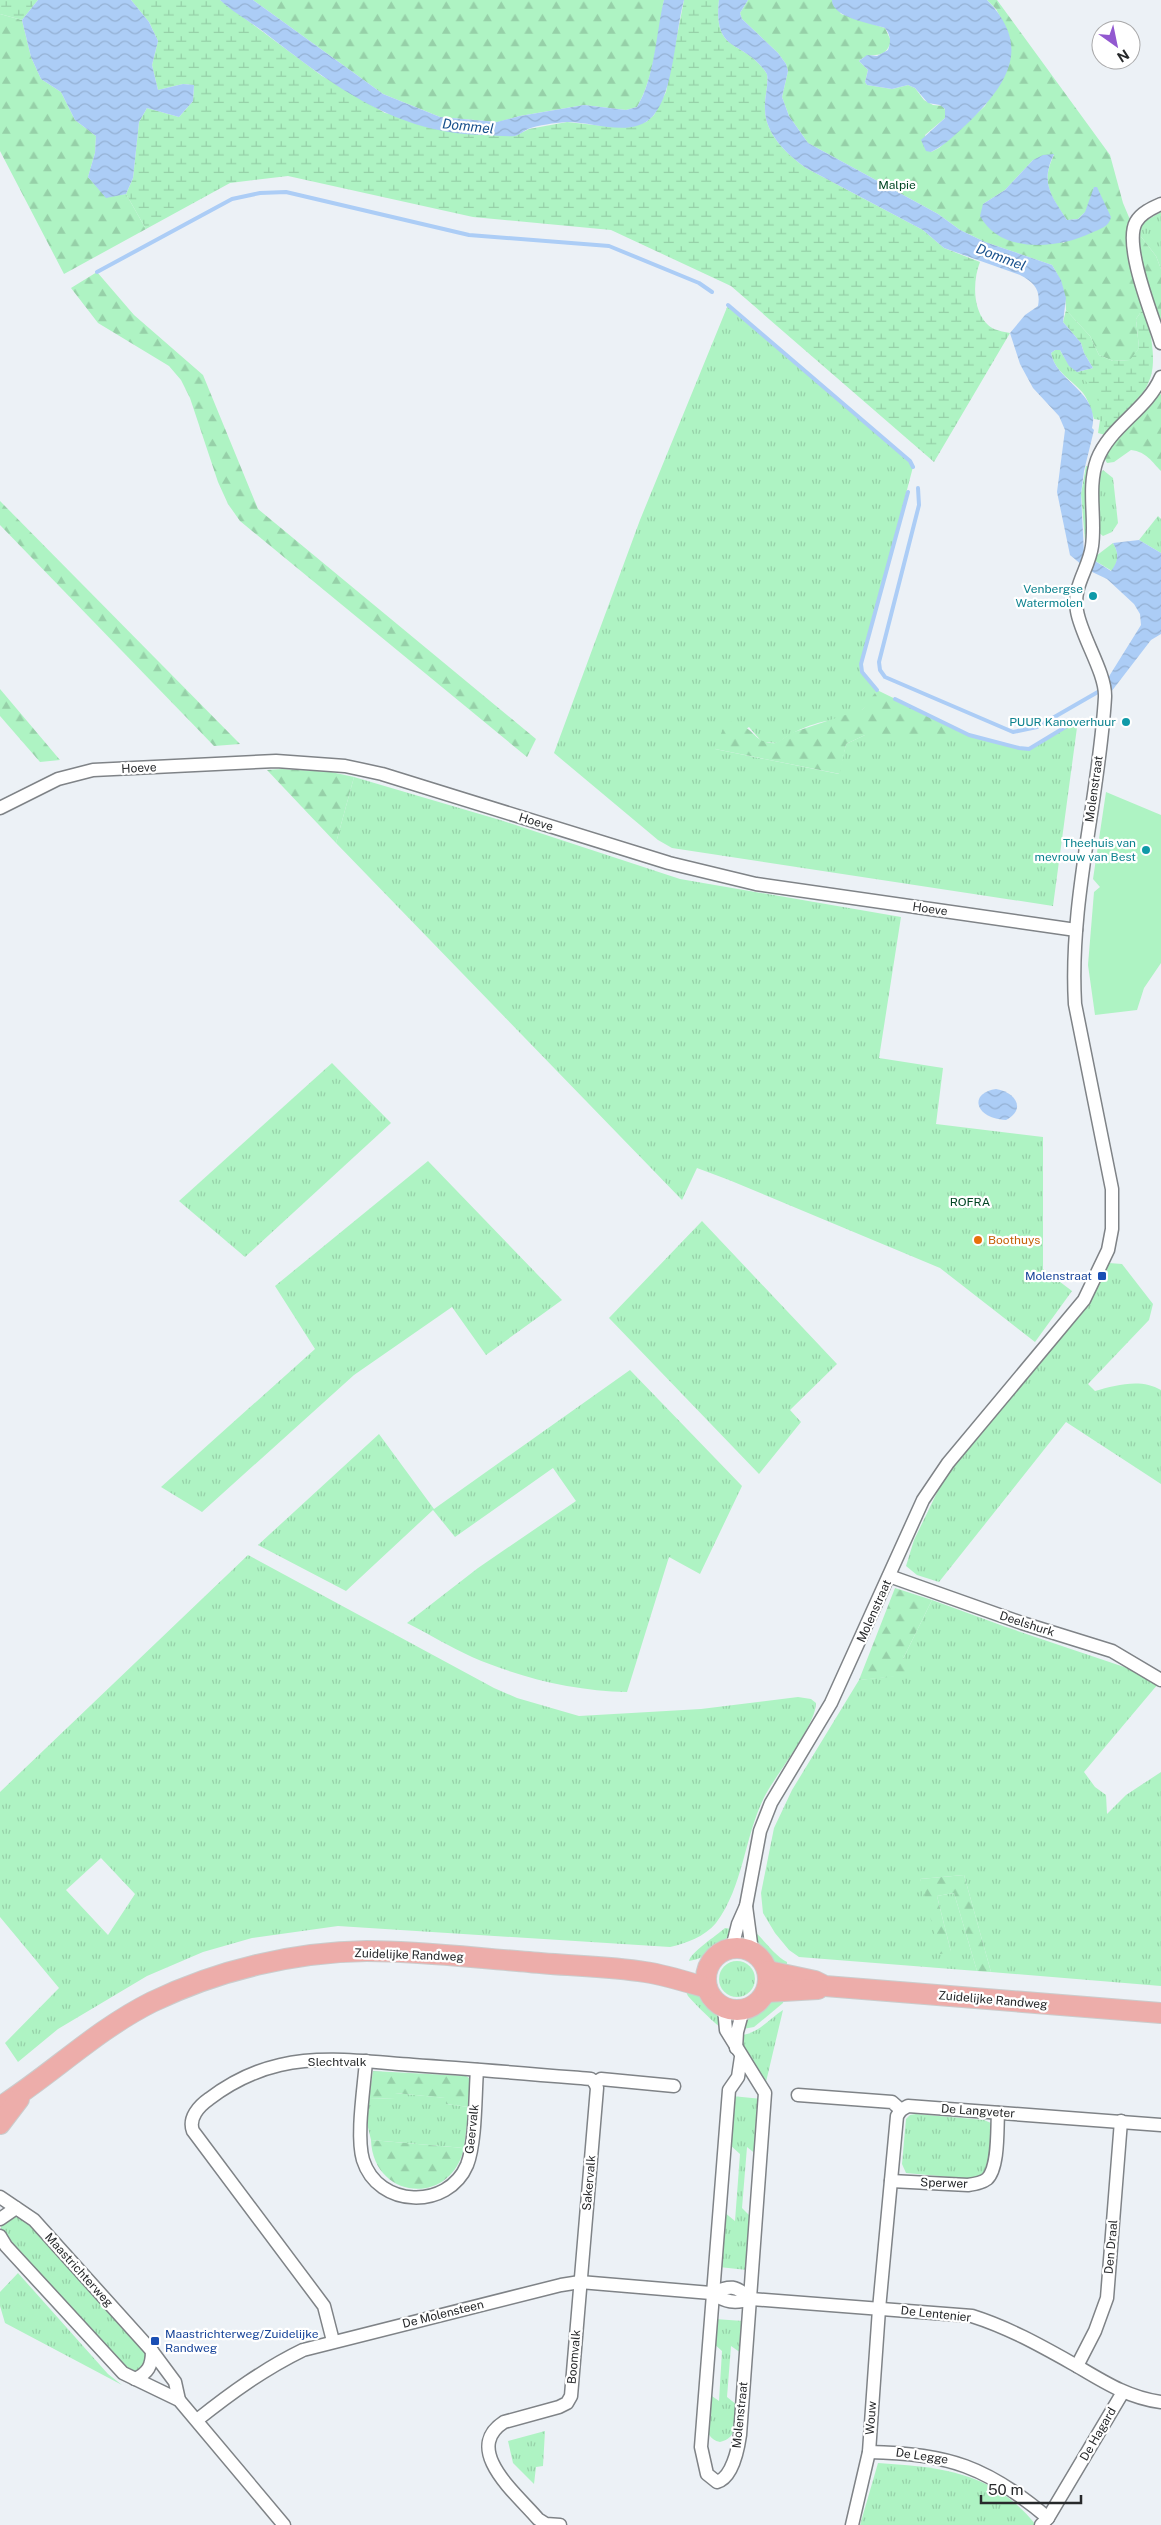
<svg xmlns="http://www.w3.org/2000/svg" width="1161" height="2525" viewBox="0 0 1161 2525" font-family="'Public Sans',sans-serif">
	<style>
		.grass { fill: url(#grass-tufts); fill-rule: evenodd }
		.forest { fill: url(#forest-firs); fill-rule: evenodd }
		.wetland { fill: url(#wetland-marsh) }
		.garden { fill: #aef3c3 }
		.water { fill: url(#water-waves) }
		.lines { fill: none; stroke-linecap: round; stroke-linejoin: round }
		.stream { stroke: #accdf6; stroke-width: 4 }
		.minor-casing { stroke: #7f8387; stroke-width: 15 }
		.primary-casing { stroke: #cbcccc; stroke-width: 22 }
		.minor { stroke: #fff; stroke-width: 12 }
		.primary { stroke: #edadaa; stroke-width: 20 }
		.culture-dot { fill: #0f9aa8; stroke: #fff; stroke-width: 2 }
		.food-dot { fill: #e8710a; stroke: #fff; stroke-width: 2 }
		.transit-dot { fill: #1a4fb4; stroke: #fff; stroke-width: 2 }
		.labels { text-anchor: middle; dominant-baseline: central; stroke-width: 4.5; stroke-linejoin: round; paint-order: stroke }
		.park-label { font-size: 12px; fill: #014523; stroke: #fff }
		.culture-label { font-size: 12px; fill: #0d838f; stroke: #fff; text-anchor: end }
		.street-label { font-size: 12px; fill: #27292b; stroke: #fff }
		.food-label { font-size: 12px; fill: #c56008; stroke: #fff; text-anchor: start }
		.transit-label { font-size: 12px; fill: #164399; stroke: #fff; text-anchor: end }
		.water-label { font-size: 14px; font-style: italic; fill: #19518d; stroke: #fff }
	</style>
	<defs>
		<pattern id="grass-tufts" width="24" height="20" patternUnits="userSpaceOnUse" patternTransform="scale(1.25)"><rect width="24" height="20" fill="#aef3c3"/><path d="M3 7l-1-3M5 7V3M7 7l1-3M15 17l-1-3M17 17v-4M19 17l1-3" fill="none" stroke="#96d0a8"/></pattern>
		<pattern id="forest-firs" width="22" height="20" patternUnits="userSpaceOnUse" patternTransform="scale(1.25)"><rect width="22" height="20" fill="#aef3c3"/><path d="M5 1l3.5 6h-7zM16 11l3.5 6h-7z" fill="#96d0a8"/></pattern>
		<pattern id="wetland-marsh" width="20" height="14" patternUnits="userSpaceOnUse" patternTransform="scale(1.25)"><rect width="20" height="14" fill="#aef3c3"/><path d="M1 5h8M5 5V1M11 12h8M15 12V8" fill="none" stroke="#96d0a8"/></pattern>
		<pattern id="water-waves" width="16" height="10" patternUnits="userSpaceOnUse" patternTransform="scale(1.25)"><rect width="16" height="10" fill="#accdf6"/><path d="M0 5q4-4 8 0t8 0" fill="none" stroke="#94b0d3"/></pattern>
	</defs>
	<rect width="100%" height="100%" fill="#ecf1f6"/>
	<g class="grass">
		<path d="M1161 212V269L1156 256 1139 234 1142 223Z"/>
		<path d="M728 305 910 461 913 467 861 664 862 672 877 690C873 696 869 704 863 709 851 719 830 719 815 724 801 728 789 734 778 743L762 742 749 727 715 749 839 774 846 744 865 735H969L1029 749 1078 720 1053 906 672 848 658 840 554 753 640 520Z"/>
		<path d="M1055 350H1060C1069 368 1080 371 1091 385 1102 399 1104 418 1105 435L1098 433 1100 420 1094 419C1091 410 1089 401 1083 393 1072 380 1054 371 1051 353Z"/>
		<path d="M1086 466 1090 467 1089 535 1086 552 1081 494Z"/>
		<path d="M1103 470 1113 478 1118 523 1112 532 1103 536 1098 532C1098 519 1093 479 1103 470Z"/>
		<path d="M1158 516 1161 519V553L1139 540Z"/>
		<path d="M1113 543C1119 553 1119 561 1112 571L1092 559Z"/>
		<path d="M354 777 500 820 680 879 901 917 879 1058 943 1068 936 1124 1043 1137V1269L1072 1291 1035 1342 940 1268 729 1180 697 1168 682 1200 336 843Z"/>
		<path d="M332 1063 391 1123 245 1257 179 1201Z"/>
		<path d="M428 1161 562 1300 486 1355 452 1307 354 1375 202 1512 161 1487 315 1349 275 1286Z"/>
		<path d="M702 1221 837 1364 790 1410 801 1422 759 1474 609 1318Z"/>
		<path d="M1109 1263 1122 1264 1153 1304 1149 1320 1088 1384 1095 1391C1116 1385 1141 1378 1161 1390V1484L1066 1422 939 1582 917 1575 906 1566 914 1540 946 1474 1044 1359 1089 1301Z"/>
		<path d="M630 1370 742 1486 700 1574 669 1557 627 1692C574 1691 521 1678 472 1657 450 1647 429 1634 407 1623L478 1568 576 1501 553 1468 455 1537 433 1510 346 1591 258 1545 379 1434 434 1509Z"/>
		<path d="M248 1555 494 1688 517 1698 579 1716 701 1709 798 1697 811 1699 816 1703C816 1724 779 1771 767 1792 744 1833 745 1884 716 1923 704 1937 687 1943 670 1947L338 1926 252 1938 203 1952 147 1976 58 2029 18 2062 5 2043 59 1988 0 1917V1792ZM101 1858 135 1894 108 1935 66 1890Z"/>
		<path d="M932 1600 1006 1627 1142 1673 1158 1684 1084 1772 1095 1787 1106 1795 1107 1814 1126 1795 1161 1772V1986L991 1972 964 1875 920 1879 951 1952 937 1896 954 1893 977 1971 799 1957 789 1950 775 1933 763 1913 761 1893 774 1828 792 1790 859 1680 921 1673 903 1659Z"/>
		<path d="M725 1928 732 1929C724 1945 708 1958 689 1961 691 1952 716 1936 725 1928Z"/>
		<path d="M754 1932C761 1935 773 1955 787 1962V1970C771 1962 757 1951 754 1932Z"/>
		<circle cx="737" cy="1979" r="18"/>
		<path d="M687 1988 699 1993 720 2017 719 2026C716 2025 690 1999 688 1996 686 1992 687 1992 687 1988Z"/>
		<path d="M773 1999H784L783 2003 754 2027 743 2029 749 2017Z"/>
		<path d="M783 2010 766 2082C757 2070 738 2051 741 2035 758 2034 769 2019 783 2010Z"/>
		<path d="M395 2093 446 2098V2104L469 2107 464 2148 371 2140 367 2123 369 2098 395 2099Z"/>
		<path d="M732 2096 762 2099 757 2155 747 2147 742 2208 752 2218 747 2270 719 2267 724 2212 735 2221 740 2154 730 2145Z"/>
		<path d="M916 2114 984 2120 991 2123 993 2127 990 2164 986 2171 979 2176 972 2179 906 2173 902 2164 906 2119 910 2115Z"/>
		<path d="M14 2214 26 2218 145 2350 148 2360 138 2373H131L1 2232V2224Z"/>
		<path d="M18 2273 108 2374 122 2385 5 2323 0 2306V2292Z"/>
		<path d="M715 2319 743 2321 741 2353 731 2346 727 2397 737 2405C736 2420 738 2438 720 2442 699 2438 708 2408 709 2394L719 2401 722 2351 713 2343Z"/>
		<path d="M545 2431 543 2466 536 2467 534 2484 513 2463 508 2441Z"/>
		<path d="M878 2463C941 2467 994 2472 1036 2525H860Z"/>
	</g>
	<g class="forest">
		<path d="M253 0H664C658 32 654 79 637 107L626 110 584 105 520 116 498 122 440 117 383 94Z"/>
		<path d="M748 0H832L841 14 885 28 891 41C884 63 873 49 859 61L868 70 865 82 867 85 892 89 908 85 915 88 924 100 933 105 943 106 947 114 945 118 925 135 931 152 939 148 985 106 1011 56 1008 32 996 9 987 0H997L1110 155 1123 203 1131 222 1145 306 1136 319 1139 348 1131 360 1113 361 1099 355 1090 336 1066 310C1066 294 1061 279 1052 265L985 242 960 230 938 214 808 143 789 116 782 97 788 71 786 64 778 53 742 19 740 13ZM1054 155C1040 183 1051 196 1067 220L1078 219 1085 212 1064 243 983 204 1005 190 1033 160Z"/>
		<path d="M0 14 22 20 31 57 41 79 61 92 75 120 96 136 95 153 88 177 106 197 126 194 146 229 64 274 0 151Z"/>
		<path d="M1139 234 1156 256 1161 269V329L1139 260Z"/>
		<path d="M97 272 134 315 203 375 258 509 536 739 527 757 240 521 228 504 218 482 190 398 181 380 169 366 98 323 71 288Z"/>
		<path d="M1159 392 1161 395V471C1152 462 1147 452 1131 450L1114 462 1107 463 1103 456 1116 436Z"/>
		<path d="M0 501 240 744 214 746 0 525Z"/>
		<path d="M0 689 60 760 40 762 0 716Z"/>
		<path d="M877 690 969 735H865L846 744 840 774 715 749 726 721C756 723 751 745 777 743L791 733 863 709Z"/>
		<path d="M282 769 331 772 354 777 336 843 267 770Z"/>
		<path d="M895 1588 932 1600 903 1659 920 1662 921 1674 859 1680Z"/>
		<path d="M964 1875 991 1972 977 1971 954 1893 937 1896 951 1952 940 1954 920 1879Z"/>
		<path d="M373 2071 466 2076 469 2078V2107L446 2104 445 2098 395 2093V2099L369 2098Z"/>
		<path d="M371 2140 464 2148C451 2207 373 2200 371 2140Z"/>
	</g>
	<g class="wetland">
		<path d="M0 0H38L22 20 0 14Z"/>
		<path d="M131 0H220L322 76 385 113 515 136 529 129 567 122 613 127 646 122 654 115 666 92 684 0H719C713 56 744 38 767 74 769 86 764 97 765 109 765 134 787 154 806 168L923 230 944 248 980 262C972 282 972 317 994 329 999 331 1005 332 1010 333L934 462 731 286 611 230 473 217 288 176 230 183 146 229 126 194 133 178 139 122 147 108 179 117 193 101 194 85 183 84 158 90 152 65 158 41 149 22Z"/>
		<path d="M1145 306C1161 381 1156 382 1105 435 1103 408 1097 391 1077 372L1093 368 1084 353 1081 343 1063 322 1066 310 1090 336 1099 355 1113 361 1130 360 1139 348 1136 319Z"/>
	</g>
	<path class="garden" d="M1106 792 1161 815V963L1144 988 1137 1010 1095 1015 1088 965 1094 892 1100 887 1093 879Z"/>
	<g class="water">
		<path d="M38 0H131L149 22 158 41 152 65 158 90 183 84 194 85 193 101 179 117 147 108 139 122 133 178 126 194 106 198 88 177 95 153 96 136 75 120 61 92 41 79 31 57 22 20Z"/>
		<path d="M220 0H253L383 94 440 117 497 122 520 116 584 105 626 110 637 107C655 78 656 32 664 0H684C675 32 674 92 653 116 632 139 592 121 566 122 554 123 539 125 528 129 524 131 519 135 515 136 505 137 494 135 484 135 397 134 335 87 269 36 253 23 235 14 220 0Z"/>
		<path d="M719 0H748L740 13 742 19 778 53 786 64 788 71 782 97 789 116 808 143 938 214 960 230 985 242 1052 265 1061 280 1066 298 1063 322 1081 343 1084 353 1093 368 1077 372 1069 366 1060 350H1055L1051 353C1056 382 1101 393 1092 428L1094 430 1084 471 1081 494 1084 554 1111 571C1119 561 1119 553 1113 543L1139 540 1161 553V634L1151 640 1111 692 1108 678 1141 625 1140 614 1134 604 1107 579 1088 570 1070 555 1057 492 1065 430 1059 416 1033 388 1020 364 1010 333 1025 315 1038 306C1041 290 1034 282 1020 275L944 248 923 230 806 168C787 154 765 134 765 109 764 97 769 86 767 74 744 38 713 56 719 0Z"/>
		<path d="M832 0H987C1032 46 1008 83 970 121 958 132 946 145 931 152L926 151 921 140 945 118V109L940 105 928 103 915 88 908 85 892 89 867 85 865 82 868 70 859 61 867 55 877 56 888 50C891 41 891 36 885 28 871 24 831 17 832 0Z"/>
		<path d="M1043 155 1054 154C1040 183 1051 195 1067 220L1078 219 1085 212 1094 187H1097L1111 217C1109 227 1100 229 1091 233 1058 249 1000 254 980 216L983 204 1005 190 1033 160Z"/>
		<path d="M996 1089C1015 1092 1027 1109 1006 1120 975 1119 968 1093 996 1089Z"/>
	</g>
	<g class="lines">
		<g class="stream">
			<path d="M97 272 232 199 260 193 286 192 469 235 609 246 699 283 712 292"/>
			<path d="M728 305 910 461 913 467"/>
			<path d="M918 488 919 505 879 662 880 670 885 677 1013 732 1037 727 1103 689"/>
			<path d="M877 690 862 672 861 664 908 492"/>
			<path d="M895 699 969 735 1019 748 1029 749 1067 726"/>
		</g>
		<defs>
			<g id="minor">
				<path d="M1161 204C1152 208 1141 213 1136 222 1123 245 1153 317 1161 343"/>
				<path d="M0 808 58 779 93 770 276 761 345 766 382 774 669 863 756 884 1076 930"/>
				<path d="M889 1576 1022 1623 1112 1651 1161 1680"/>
				<path d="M746 1906 752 1951"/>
				<path d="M732 1948 738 1924 746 1906 760 1831 771 1803 831 1703 923 1500 948 1463 1084 1300 1108 1250 1112 1229V1189L1075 1004C1069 901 1099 800 1105 697 1106 673 1081 636 1077 611 1072 586 1089 569 1092 546 1096 518 1087 488 1097 460 1110 426 1147 410 1161 377"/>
				<path d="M724 2008 726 2030 765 2093 740 2435C738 2449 732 2478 717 2482L707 2474 701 2447 729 2090 738 2077 741 2057"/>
				<path d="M736 2048 737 2032 743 2010"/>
				<path d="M366 2061C364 2088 356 2136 363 2160 378 2208 448 2210 467 2165 476 2142 475 2096 477 2070"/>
				<path d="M798 2095 892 2102 901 2110 908 2106 1161 2125"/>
				<path d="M891 2181 968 2185C975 2184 982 2183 987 2179 999 2168 997 2128 998 2113"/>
				<path d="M0 2197 34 2220 152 2351 175 2382 179 2400"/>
				<path d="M0 2219 16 2208"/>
				<path d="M0 2236 6 2246 123 2373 179 2400 284 2525"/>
				<path d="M711 2293C731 2285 735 2285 751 2299"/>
				<path d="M333 2341 324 2306 193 2131C188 2118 199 2106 209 2099 230 2083 254 2071 280 2065 323 2055 369 2062 413 2065 472 2069 531 2074 591 2079L595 2083 601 2079 674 2086"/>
				<path d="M1077 2366 1095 2331 1107 2298 1121 2121"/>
				<path d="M135 2379C148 2373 152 2366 152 2351"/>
				<path d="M197 2420C231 2393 264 2369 303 2350L561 2285 580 2282 711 2293C726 2302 734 2304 751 2299L972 2316C1010 2328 1043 2347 1077 2366 1104 2382 1129 2398 1161 2402"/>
				<path d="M869 2452C947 2453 988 2467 1048 2518"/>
				<path d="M560 2525 546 2524 538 2519C519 2496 461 2450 504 2422L559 2407 567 2403 571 2396 597 2088 595 2083"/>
				<path d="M852 2525 869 2452 879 2309 897 2116 901 2110"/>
				<path d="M1041 2525 1048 2518 1123 2392"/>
			</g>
			<g id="primary">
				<circle cx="737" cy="1979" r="31"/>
				<path d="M768 1971 815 1981 825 1986 1161 2013"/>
				<path d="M766 1992 818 1989"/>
				<path d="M0 2107C52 2074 96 2030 152 2002 218 1970 294 1952 367 1951 421 1951 475 1958 529 1962 567 1966 607 1966 645 1972 666 1975 687 1982 707 1988"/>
				<path d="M0 2124 19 2099"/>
			</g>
		</defs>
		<use href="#minor" class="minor-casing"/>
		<use href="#primary" class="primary-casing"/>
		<use href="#minor" class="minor"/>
		<use href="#primary" class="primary"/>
	</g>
	<g class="culture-dot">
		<circle cx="1093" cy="596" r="5"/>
		<circle cx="1126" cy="722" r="5"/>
		<circle cx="1146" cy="850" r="5"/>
	</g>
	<circle class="food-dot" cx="978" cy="1240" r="5"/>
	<g class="transit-dot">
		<rect x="1097" y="1271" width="10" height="10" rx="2.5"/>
		<rect x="150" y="2336" width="10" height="10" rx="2.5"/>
	</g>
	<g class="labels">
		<g class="park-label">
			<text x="897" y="185">Malpie</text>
			<text x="970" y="1202">ROFRA</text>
		</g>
		<g class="culture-label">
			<text x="1083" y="589">Venbergse<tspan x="1083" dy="14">Watermolen</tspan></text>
			<text x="1116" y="722">PUUR Kanoverhuur</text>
			<text x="1136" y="843">Theehuis van<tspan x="1136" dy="14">mevrouw van Best</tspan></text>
		</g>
		<g class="street-label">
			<text transform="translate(139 768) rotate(-3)">Hoeve</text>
			<text transform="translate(1094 789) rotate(-82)">Molenstraat</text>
			<text transform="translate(536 822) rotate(17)">Hoeve</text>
			<text transform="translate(930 909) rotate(8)">Hoeve</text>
			<text transform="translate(874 1611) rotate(-66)">Molenstraat</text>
			<text transform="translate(1027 1624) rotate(18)">Deelshurk</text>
			<text transform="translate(409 1955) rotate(2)">Zuidelijke Randweg</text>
			<text transform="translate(993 2000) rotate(5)">Zuidelijke Randweg</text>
			<text x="337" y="2062">Slechtvalk</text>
			<text transform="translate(978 2111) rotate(4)">De Langveter</text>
			<text transform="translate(472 2129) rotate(-84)">Geervalk</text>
			<text transform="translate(589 2183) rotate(-85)">Sakervalk</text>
			<text transform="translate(944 2183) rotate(2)">Sperwer</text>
			<text transform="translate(1111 2247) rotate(-85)">Den Draal</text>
			<text transform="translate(79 2270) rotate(48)">Maastrichterweg</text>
			<text transform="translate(443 2314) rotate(-14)">De Molensteen</text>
			<text transform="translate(936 2314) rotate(6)">De Lentenier</text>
			<text transform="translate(574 2357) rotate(-85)">Boomvalk</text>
			<text transform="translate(740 2415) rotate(-84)">Molenstraat</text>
			<text transform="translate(871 2418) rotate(-86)">Wouw</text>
			<text transform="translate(1098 2434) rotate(-60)">De Hagard</text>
			<text transform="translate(922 2456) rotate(8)">De Legge</text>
		</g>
		<g class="food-label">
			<text x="988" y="1240">Boothuys</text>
		</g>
		<g class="transit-label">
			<text x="1092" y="1276">Molenstraat</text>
			<text x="165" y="2334" text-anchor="start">Maastrichterweg/Zuidelijke<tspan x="165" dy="14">Randweg</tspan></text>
		</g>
		<g class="water-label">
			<text transform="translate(468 126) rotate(6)">Dommel</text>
			<text transform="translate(1001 257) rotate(21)">Dommel</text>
		</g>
	</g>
	<g transform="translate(1116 45) rotate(147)"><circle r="24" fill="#ffffff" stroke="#a9a9aa"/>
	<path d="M0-4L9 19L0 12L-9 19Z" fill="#9258d0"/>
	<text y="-8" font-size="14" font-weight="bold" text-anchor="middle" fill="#27292b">N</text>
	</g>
	<path d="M981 2495v8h100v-8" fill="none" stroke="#27292b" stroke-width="2.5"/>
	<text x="988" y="2495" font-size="15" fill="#27292b" stroke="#ffffff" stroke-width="4" paint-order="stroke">50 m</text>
</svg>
